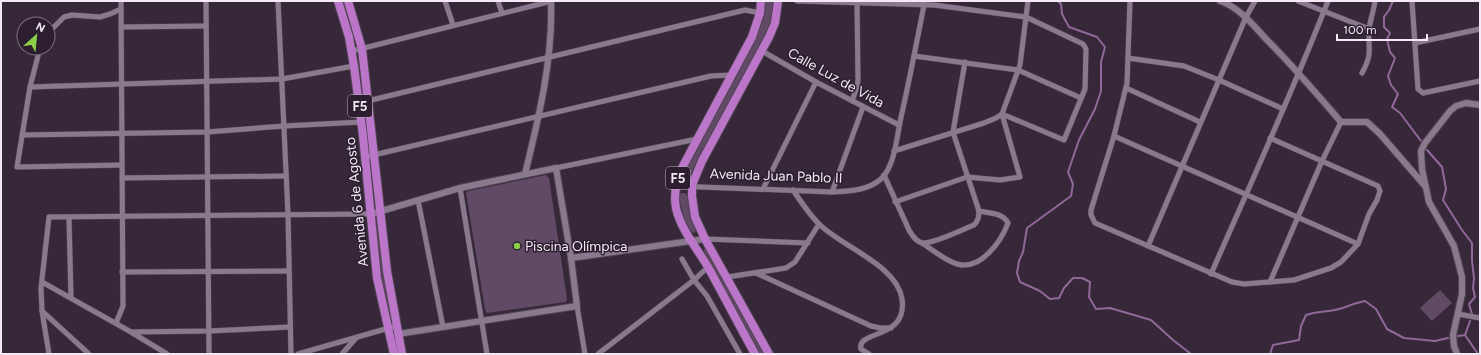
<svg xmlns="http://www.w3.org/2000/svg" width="1481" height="355" viewBox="0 0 1481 355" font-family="Figtree,sans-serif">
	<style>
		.green { fill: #614a66 }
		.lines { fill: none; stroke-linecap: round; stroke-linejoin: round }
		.stream { stroke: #906899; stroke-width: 2 }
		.minor-casing { stroke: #514453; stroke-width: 6 }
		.tertiary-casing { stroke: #514453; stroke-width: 8 }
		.trunk-casing { stroke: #514453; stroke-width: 10 }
		.minor { stroke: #8a798e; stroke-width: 5 }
		.tertiary { stroke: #8a798e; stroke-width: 6 }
		.trunk { stroke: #bb76ca; stroke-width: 8 }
		.poi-dot { fill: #8bce47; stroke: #2c1e2f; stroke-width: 1.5 }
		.labels { text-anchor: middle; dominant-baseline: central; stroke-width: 3; stroke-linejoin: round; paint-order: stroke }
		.shield { fill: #2c1e2f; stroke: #b7adba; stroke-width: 1 }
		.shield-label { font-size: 13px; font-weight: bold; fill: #f3eaf5 }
		.street-label { font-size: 14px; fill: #f3eaf5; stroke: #2c1e2f }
		.poi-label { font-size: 14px; fill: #f3eaf5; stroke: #2c1e2f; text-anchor: start }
	</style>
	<rect width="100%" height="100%" fill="#362839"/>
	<g class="green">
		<path d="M765 1H773C774 13 770 25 766 36L691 173 688 170 687 164 753 42 763 20Z"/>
		<path d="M546 175 549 178 567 299 566 302 487 313 485 309 466 193 468 191Z"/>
		<path d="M681 193H685L688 197 691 217 696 230 695 233 690 231 684 218 679 198Z"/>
		<path d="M376 219H379L393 321H389L379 267Z"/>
		<path d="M704 249H706L765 354H759L704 251Z"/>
		<path d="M1440 290 1452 303 1432 321 1420 308Z"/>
	</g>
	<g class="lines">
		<g class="stream">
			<path d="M1058 1 1061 4 1062 14 1069 27 1097 37 1105 47 1101 62V91L1095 109 1079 140 1068 172 1073 184 1071 196 1027 228 1023 252 1019 261 1017 273 1020 282 1040 291 1050 299 1059 298 1064 288 1073 278H1082L1090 282 1089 297 1096 309 1110 308 1151 320 1173 340 1191 354"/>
			<path d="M1393 1 1389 10 1384 17V27L1390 33 1387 39 1390 52 1395 58 1388 76 1391 85 1398 94 1392 107 1400 113 1421 141"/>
			<path d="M1427 150 1442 167 1446 189 1443 200 1462 230 1472 243V261L1474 278 1473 288 1475 297 1469 304 1472 314"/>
			<path d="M1470 321 1465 335 1478 354"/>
			<path d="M1458 336 1465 335"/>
			<path d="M1270 354 1273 345 1299 340 1301 326 1306 315C1316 311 1325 312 1335 310 1345 308 1354 303 1365 301L1376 309 1387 329 1404 338 1435 341 1448 338"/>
		</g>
		<defs>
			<g id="minor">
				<path d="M206 1 209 354"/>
				<path d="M278 1 288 214 291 354"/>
				<path d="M445 1 453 25"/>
				<path d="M498 1 502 13"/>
				<path d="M797 1 934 5 1026 17 1083 44 1086 49 1085 89 1064 140 1002 114"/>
				<path d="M1130 1 1127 83 1114 136 1091 210V215L1095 223 1232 282 1244 284 1294 280 1331 268 1341 262 1358 244 1369 214 1377 200 1380 191 1378 186 1270 138"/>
				<path d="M1298 1 1369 29"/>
				<path d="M1412 1 1418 89 1423 93 1480 81"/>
				<path d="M121 27 206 26"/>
				<path d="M48 33 64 17 72 15 100 17 110 14 121 9"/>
				<path d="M1415 43 1480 29"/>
				<path d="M40 48 30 87 17 167 122 165"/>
				<path d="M352 51 552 1"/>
				<path d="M762 51 816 82 899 125"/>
				<path d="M914 56 1018 70 1081 98"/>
				<path d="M1128 58 1184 66 1219 80 1283 109"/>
				<path d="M1362 73C1373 53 1368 51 1369 30 1370 20 1374 10 1375 1"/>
				<path d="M30 87 282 79 354 66"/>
				<path d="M1126 88 1200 122"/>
				<path d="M852 101 857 87 858 80 857 2"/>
				<path d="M359 103 745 10 760 13"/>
				<path d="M22 135 207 132 284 126 362 122"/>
				<path d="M1114 136 1358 244"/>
				<path d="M894 151 984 123 996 118 1002 114 1020 65 1028 1"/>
				<path d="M365 157 711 76 732 75"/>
				<path d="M556 168 697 139"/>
				<path d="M884 175 909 230C912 235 916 242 923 243 933 244 962 230 974 225 979 220 980 215 978 208L953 132 965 62"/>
				<path d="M122 178 286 176"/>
				<path d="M676 186 832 192C849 191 867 191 881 179 896 165 897 132 902 113 910 77 917 41 924 5V1"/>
				<path d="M460 188 487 354"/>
				<path d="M763 189 816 82"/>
				<path d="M793 190C801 202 809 214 819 224 842 247 897 265 902 299 908 340 856 330 861 349L869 354"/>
				<path d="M832 192 863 107"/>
				<path d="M418 200 443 327"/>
				<path d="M895 202 967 177 1000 180 1020 177 1002 114"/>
				<path d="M69 217 71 298"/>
				<path d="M705 239 808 243"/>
				<path d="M922 243C933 250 944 260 957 264 980 271 1001 242 1008 223 1003 213 990 213 979 211"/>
				<path d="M1148 246 1246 17 1255 1"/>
				<path d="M682 259 694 280 707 296 740 354"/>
				<path d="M122 272 289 271"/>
				<path d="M756 273 871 326 880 328H891"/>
				<path d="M1211 274C1251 183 1292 93 1328 1"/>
				<path d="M727 277 786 268 795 262 819 224"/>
				<path d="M42 282 131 332 167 354"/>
				<path d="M1270 282 1322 161 1341 122"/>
				<path d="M577 306 585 354"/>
				<path d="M42 311 89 354"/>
				<path d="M1458 314 1480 318"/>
				<path d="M116 323 123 306 121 1"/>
				<path d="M131 332 209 331 290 327"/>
				<path d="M49 354 42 311 41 288 49 217 371 214"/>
				<path d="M298 354 396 326"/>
				<path d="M342 354 356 338"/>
				<path d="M598 354 694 280 708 267"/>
			</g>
			<g id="tertiary">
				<path d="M1220 1C1239 7 1254 26 1267 40 1293 66 1317 94 1341 122H1367L1380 134 1425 186"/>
				<path d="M525 174C539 117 553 59 551 1"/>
				<path d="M371 214 460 188 556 168 571 258 577 306 398 334"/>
				<path d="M571 258 705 239"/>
				<path d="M1457 354 1454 346 1453 335 1462 294V277L1454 246 1429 202 1422 169 1421 151 1425 143 1450 111 1456 106 1466 103 1480 105"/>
			</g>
			<g id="trunk">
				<path d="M338 1 349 37 354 66 363 136 377 278 394 354"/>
				<path d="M348 1 362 49 387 271 402 354"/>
				<path d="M755 354C739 325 724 296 708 267 697 248 681 230 676 208 673 193 677 179 683 166L752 37 760 13 761 1"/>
				<path d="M769 354 705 239 695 217 692 196V185L702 161 769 37 775 23 778 1"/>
			</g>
		</defs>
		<use href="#minor" class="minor-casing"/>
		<use href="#tertiary" class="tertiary-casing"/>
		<use href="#trunk" class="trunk-casing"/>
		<use href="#minor" class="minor"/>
		<use href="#tertiary" class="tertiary"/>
		<use href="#trunk" class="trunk"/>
	</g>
	<circle class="poi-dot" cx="517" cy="246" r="4"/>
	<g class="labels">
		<g class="shield">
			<rect x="348" y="95" width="24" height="22" rx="3"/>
			<rect x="666" y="167" width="24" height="22" rx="3"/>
		</g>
		<g class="shield-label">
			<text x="360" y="106">F5</text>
			<text x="678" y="178">F5</text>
		</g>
		<g class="street-label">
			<text transform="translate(836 78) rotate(29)">Calle Luz de Vida</text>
			<text transform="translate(776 176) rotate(2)">Avenida Juan Pablo II</text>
			<text transform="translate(357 202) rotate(-96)">Avenida 6 de Agosto</text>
		</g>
		<g class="poi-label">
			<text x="525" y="246">Piscina Olímpica</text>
		</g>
	</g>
	<rect width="1481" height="355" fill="none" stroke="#f3eaf5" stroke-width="4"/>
	<g transform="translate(36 36) rotate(27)"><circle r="19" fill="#2c1e2f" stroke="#7c707e"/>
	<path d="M0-3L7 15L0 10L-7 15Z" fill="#8bce47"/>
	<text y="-6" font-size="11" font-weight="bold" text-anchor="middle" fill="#f3eaf5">N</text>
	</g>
	<path d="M1337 34v6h90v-6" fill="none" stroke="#f3eaf5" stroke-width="2"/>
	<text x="1343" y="34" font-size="12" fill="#f3eaf5" stroke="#2c1e2f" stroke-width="3" paint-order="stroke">100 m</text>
</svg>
